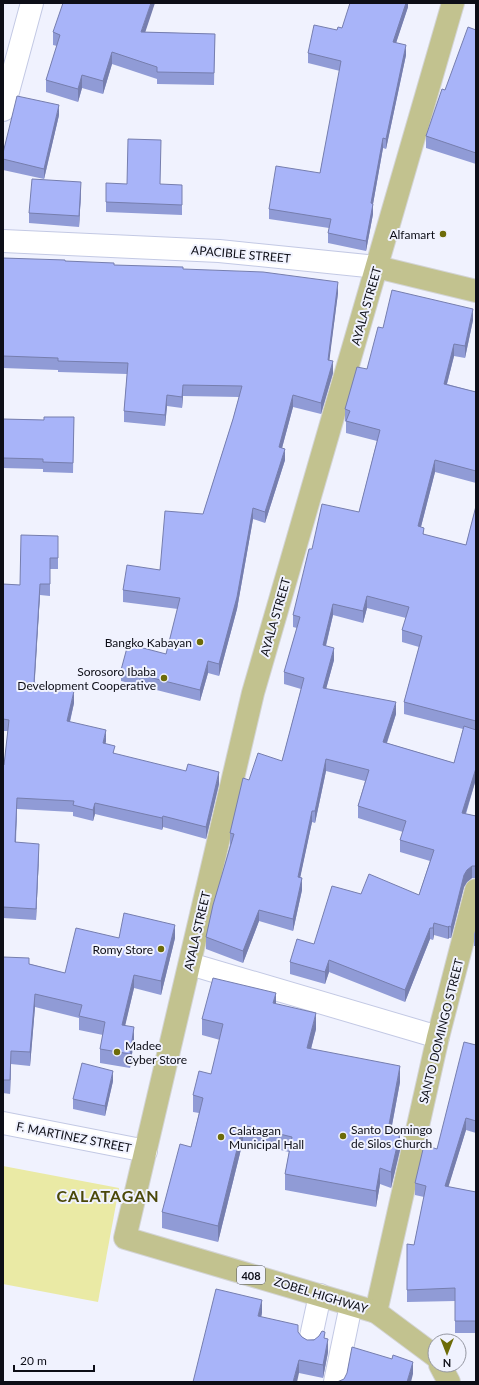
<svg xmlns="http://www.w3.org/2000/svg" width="479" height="1385" viewBox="0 0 479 1385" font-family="Lato,sans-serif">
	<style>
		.green { fill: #eaeaa5 }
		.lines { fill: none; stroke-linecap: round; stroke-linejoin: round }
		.minor-casing { stroke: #c3c9e4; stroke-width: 24 }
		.major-casing { stroke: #d3d4d5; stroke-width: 24 }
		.minor { stroke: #fff; stroke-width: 22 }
		.major { stroke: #c2c28f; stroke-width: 22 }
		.wall { fill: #909bd6; fill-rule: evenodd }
		.shaded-wall { fill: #767eae }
		.building { fill: #a8b4f9; stroke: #767eae }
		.poi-dot { fill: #6d6b08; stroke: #f0f2fe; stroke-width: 1.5 }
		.labels { text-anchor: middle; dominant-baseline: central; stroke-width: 4; stroke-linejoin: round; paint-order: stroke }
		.shield { fill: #f0f2fe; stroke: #51525c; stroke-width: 1 }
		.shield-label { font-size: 11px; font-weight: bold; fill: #0d0e17 }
		.poi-label { font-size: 12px; fill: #0d0e17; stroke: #f0f2fe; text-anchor: end }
		.street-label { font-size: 12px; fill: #0d0e17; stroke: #f0f2fe }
		.district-label { font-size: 16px; font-weight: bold; letter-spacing: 1px; fill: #4a4808; stroke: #f0f2fe }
	</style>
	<rect width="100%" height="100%" fill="#f0f2fe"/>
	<path class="green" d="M3 1166 119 1188 98 1302 3 1284Z"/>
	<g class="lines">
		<defs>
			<g id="minor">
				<path d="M3 110 32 3"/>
				<path d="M3 241 219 251 377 267"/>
				<path d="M190 964 438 1037"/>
				<path d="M3 1123 146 1151"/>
				<path d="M310 1341 320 1295"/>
				<path d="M335 1382 351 1305"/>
			</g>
			<g id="major">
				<path d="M377 267 476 291"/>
				<path d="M376 1312 438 1037 476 890"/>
				<path d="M435 1356 376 1312 125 1238 253 693 453 3"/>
				<path d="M440 1365 449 1382"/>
			</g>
		</defs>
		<use href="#minor" class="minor-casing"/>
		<use href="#major" class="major-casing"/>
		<use href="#minor" class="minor"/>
		<use href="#major" class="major"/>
	</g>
	<g class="wall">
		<path d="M408 3V7L396 43 406 55 386 149 383 148 373 204V214L366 251 328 243V233L329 228 269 219V209L320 173 340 71 308 63V53L337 30Z"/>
		<path d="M476 30V164L426 148V136L445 90Z"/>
		<path d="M53 32H145L215 34 214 85 157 84V79L112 64 103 94 82 88 78 102 46 92V80L57 46 53 45Z"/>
		<path d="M59 115 44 179 3 170V153Z"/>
		<path d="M160 185H182V215L106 212V202Z"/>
		<path d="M81 193 79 227 29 223V213Z"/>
		<path d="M3 258 65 261 114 265 183 269 338 293 329 360 333 373 321 414 293 407 282 448 285 460 265 523 253 519 237 609 219 676 208 673 200 701 121 681V670L166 654 178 609 123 602V590L160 570 203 514 233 419 239 397 183 396 182 408 167 406 165 426 124 422V411L127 374 58 372V370L3 368Z"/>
		<path d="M473 320 465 358 454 356 447 384 476 392V483L435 472 421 527 424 535 466 545 476 506V779L466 814 476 816V878H472L467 882 464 887 451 938H449L448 939 434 935 433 940 430 939 405 1002 329 972 325 984 290 974V962L314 944 361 894 419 895 430 861 400 852V840L403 832 358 818V806L365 781 326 771 315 823 312 822 300 877 302 890 293 931 259 921 243 963 206 949V937L230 845V833L249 780 282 761 301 689 284 684V672L297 628 293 627V615L312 549 359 512 377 441 346 433V422L345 421V409L367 369 383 328ZM367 608 406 618 402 630V642L419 647 404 702V714L463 729 454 763 387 743 396 714 326 689 334 660 326 646 333 615 363 623Z"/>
		<path d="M74 417 73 473 43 472V469L3 468V419L44 420Z"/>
		<path d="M58 536V569H50V596L40 595 34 683 74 703 70 722 106 741 105 744 115 754 219 784 206 839 163 827 162 830 95 814 93 821 73 816V812L17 809 16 842 39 855 36 920 3 918V765H4L8 731H3V584L20 585Z"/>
		<path d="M476 928V946H474V934Z"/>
		<path d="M119 938H175L161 995 134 988 125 1025 134 1040 130 1068 100 1063V1049L103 1035 79 1030V1018L35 1007 30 1066 11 1064 10 1094 3 1093V957L65 973Z"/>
		<path d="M276 1004 316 1029 311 1049 400 1082 391 1131 400 1150 391 1188 380 1184 376 1207 285 1190V1174L289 1152 243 1141 218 1242 162 1228V1212L191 1147 199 1113 193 1112V1095L211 1074 220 1040 202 1035V1019Z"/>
		<path d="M476 1045V1133L466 1130 448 1187 476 1192V1333H455V1301L407 1302V1244L414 1245 424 1197 415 1195V1183L437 1149Z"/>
		<path d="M113 1081 105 1116 73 1109V1099Z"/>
		<path d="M262 1313 261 1317 298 1332 302 1337 307 1340 325 1338 328 1352 323 1378 299 1373 193 1382Z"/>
	</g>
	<g class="shaded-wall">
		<path d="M151 3H155L141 45V32Z"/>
		<path d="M406 3H408V7L393 52V42Z"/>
		<path d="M406 45V55L386 149V139Z"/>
		<path d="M112 52V64L103 94V81Z"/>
		<path d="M82 75V88L78 102V89Z"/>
		<path d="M59 105V115L44 179V169Z"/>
		<path d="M383 138V148L373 204V214L366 251V241L371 203Z"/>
		<path d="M81 182V193L79 227V216Z"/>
		<path d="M338 282V293L328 371V360Z"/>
		<path d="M473 309V320L465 358V346Z"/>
		<path d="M454 344V356L444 395V384Z"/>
		<path d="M333 361V373L321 414V403Z"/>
		<path d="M183 385V396L182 408V397Z"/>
		<path d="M167 395V406L165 426V415Z"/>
		<path d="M293 395V407L279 459V447Z"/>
		<path d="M285 449V460L265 523V512Z"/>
		<path d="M435 460V472L418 538V526Z"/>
		<path d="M253 508V519L237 609 219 676V664Z"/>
		<path d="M40 584V595L34 694V683Z"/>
		<path d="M367 596V608L363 623V611Z"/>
		<path d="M333 604V615L323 657V645Z"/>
		<path d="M334 648V660L323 700V688Z"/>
		<path d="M208 661V673L200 701V690Z"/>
		<path d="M74 691V703L67 733V721Z"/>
		<path d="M396 702V714L383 754V742Z"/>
		<path d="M106 730V741L103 755V743Z"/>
		<path d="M326 759V771L315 823V811Z"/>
		<path d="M476 768V779L462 825V813Z"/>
		<path d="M219 772V784L206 839V827Z"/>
		<path d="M17 798V809L15 854V842Z"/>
		<path d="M95 803V814L93 821V810Z"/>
		<path d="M312 811V822L298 888V877Z"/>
		<path d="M163 816V827L162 830V818Z"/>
		<path d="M39 844V855L36 920V909Z"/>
		<path d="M472 866V878L467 882 464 887 451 938V927L464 875 467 870Z"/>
		<path d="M302 878V890L293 931V919Z"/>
		<path d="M259 910V921L243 963V951Z"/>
		<path d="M434 923V935L433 940V928Z"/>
		<path d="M175 925V938L161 995V981Z"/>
		<path d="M449 926V938L448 939V927Z"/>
		<path d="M430 928V939L405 1002V990Z"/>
		<path d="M329 960V972L325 984V972Z"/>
		<path d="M134 975V988L122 1039V1025Z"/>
		<path d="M276 993V1009L273 1003Z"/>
		<path d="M35 994V1007L30 1066V1052Z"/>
		<path d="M316 1013V1029L307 1064V1048Z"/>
		<path d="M134 1027V1040L130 1068V1054Z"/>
		<path d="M11 1051V1064L10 1094V1080Z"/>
		<path d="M400 1066V1082L388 1146V1130Z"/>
		<path d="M113 1071V1081L105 1116V1106Z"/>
		<path d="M466 1118V1130L445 1198V1186Z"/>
		<path d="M243 1125V1141L218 1242V1226Z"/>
		<path d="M400 1133V1150L391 1188V1172Z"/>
		<path d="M380 1168V1184L376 1207V1191Z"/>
		<path d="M262 1300V1313L258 1329V1316Z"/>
		<path d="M328 1339V1352L323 1378V1365Z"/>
		<path d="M299 1360V1373L297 1382H293Z"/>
		<path d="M413 1362V1374L411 1382H407Z"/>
	</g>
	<g class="building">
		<path d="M63 3H151L141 32 215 34 214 73 157 72V67L112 52 103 81 82 75 78 89 46 80 60 35 53 32Z"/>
		<path d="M350 3H406L393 42 406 45 386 139 383 138 371 203 373 204 366 241 328 233 331 219 269 209 276 166 320 173 341 61 308 53 314 25 337 30 338 27 342 28Z"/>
		<path d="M468 27 476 30V153L426 136 442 89 445 90Z"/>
		<path d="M17 96 59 105 44 169 3 159V153Z"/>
		<path d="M128 139 161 140 160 184 182 185V205L106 202V183L127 184Z"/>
		<path d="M32 179 81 182 79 216 29 213Z"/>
		<path d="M3 258 65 260V261L114 263V265L183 267V269L263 272 338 282 328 360 333 361 321 403 293 395 279 447 285 449 265 512 253 508 237 597 219 664 208 661 200 690 121 670 128 644 166 654 180 598 123 590 127 565 160 570 165 511 203 514 233 419 242 386 183 385 182 397 167 395 165 415 124 411 128 363 58 361V358L3 356Z"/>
		<path d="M392 290 473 309 465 346 454 344 444 384 476 392V471L435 460 418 526 424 528 423 534 466 545 476 506V721L404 702 422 636 402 630 409 607 367 596 363 611 333 604 323 645 334 648 323 688 396 702 383 742 454 763 464 726 476 730V768L462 813 476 816V866H472L467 870 464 875 451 927 449 926 448 927 434 923 433 928H430L405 990 329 960 325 972 290 962 297 939 314 944 332 886 361 894 369 874 419 895 434 850 400 840 406 821 358 806 369 770 326 759 315 811H312L298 877 302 878 293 919 259 910 243 951 206 937 213 905 234 834 230 833 243 778 249 780 258 753 282 761 304 678 284 672 300 617 293 615 309 549H312L322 504 359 512 380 430 346 421 350 411 345 409 357 367 367 369 378 327 383 328Z"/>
		<path d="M44 417H74L73 463 43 462V459L3 458V419L44 420Z"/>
		<path d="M21 535 58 536V558H50V584H40L34 683 74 691 67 721 106 730 103 743 115 746 113 753 186 771 188 764 219 772 206 827 163 816 162 818 95 803 93 810 73 805 74 801 17 798 15 842 39 844 36 909 3 907V765H4L9 720 3 719V584L20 585Z"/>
		<path d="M124 913 175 925 161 981 134 975 122 1025 134 1027 130 1054 100 1049 105 1022 79 1016 82 1005 35 994 30 1052 11 1051 10 1080H3V957L29 958V964L65 973 76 928 119 938Z"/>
		<path d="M213 978 276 993 273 1003 316 1013 307 1048 400 1066 388 1130 400 1133 391 1172 380 1168 376 1191 285 1174 292 1137 243 1125 218 1226 162 1212 180 1144 191 1147 203 1098 193 1095 199 1071 211 1074 223 1024 202 1019Z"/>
		<path d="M464 1042 476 1045V1121L466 1118 445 1186 476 1192V1321H455V1288L407 1290V1244L414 1245 426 1186 415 1183 424 1145 437 1149Z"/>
		<path d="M82 1063 113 1071 105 1106 73 1099Z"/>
		<path d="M216 1289 262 1300 258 1316 298 1325V1332L302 1337 307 1340H314L319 1336 322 1331 325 1332 324 1338 328 1339 323 1365 299 1360 293 1382H193Z"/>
		<path d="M352 1347 392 1359 393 1355 413 1362 407 1382H408H337L344 1379 347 1373Z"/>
	</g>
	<g class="poi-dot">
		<circle cx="443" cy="234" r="4"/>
		<circle cx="200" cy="642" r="4"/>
		<circle cx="164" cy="678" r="4"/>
		<circle cx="161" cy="949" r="4"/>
		<circle cx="117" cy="1052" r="4"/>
		<circle cx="343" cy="1136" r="4"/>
		<circle cx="221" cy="1137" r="4"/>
	</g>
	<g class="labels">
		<rect class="shield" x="237" y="1266" width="28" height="18" rx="3"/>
		<g class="shield-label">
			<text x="251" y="1275">408</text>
		</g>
		<g class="poi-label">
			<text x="435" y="234">Alfamart</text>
			<text x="192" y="642">Bangko Kabayan</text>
			<text x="156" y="671">Sorosoro Ibaba<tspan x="156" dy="14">Development Cooperative</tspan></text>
			<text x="153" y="949">Romy Store</text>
			<text x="125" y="1045" text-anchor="start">Madee<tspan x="125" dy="14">Cyber Store</tspan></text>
			<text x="351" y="1129" text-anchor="start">Santo Domingo<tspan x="351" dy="14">de Silos Church</tspan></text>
			<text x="229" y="1130" text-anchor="start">Calatagan<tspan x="229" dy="14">Municipal Hall</tspan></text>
		</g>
		<g class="street-label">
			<text transform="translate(241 254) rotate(5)">APACIBLE STREET</text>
			<text transform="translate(366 306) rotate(-74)">AYALA STREET</text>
			<text transform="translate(275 617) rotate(-74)">AYALA STREET</text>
			<text transform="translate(197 931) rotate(-77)">AYALA STREET</text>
			<text transform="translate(441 1031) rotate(-76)">SANTO DOMINGO STREET</text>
			<text transform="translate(74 1137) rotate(11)">F. MARTINEZ STREET</text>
			<text transform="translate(321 1295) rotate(17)">ZOBEL HIGHWAY</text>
		</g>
		<g class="district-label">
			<text x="108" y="1195">CALATAGAN</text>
		</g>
	</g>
	<rect width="479" height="1385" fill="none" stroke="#0d0e17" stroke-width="8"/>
	<g transform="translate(447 1353) rotate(180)"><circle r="19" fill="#f0f2fe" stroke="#9597a2"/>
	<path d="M0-3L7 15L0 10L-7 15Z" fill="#6d6b08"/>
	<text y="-6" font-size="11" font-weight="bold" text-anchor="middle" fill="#0d0e17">N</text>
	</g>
	<path d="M14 1365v6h80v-6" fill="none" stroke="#0d0e17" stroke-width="2"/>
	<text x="20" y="1365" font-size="12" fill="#0d0e17" stroke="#f0f2fe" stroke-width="3" paint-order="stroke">20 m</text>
</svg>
